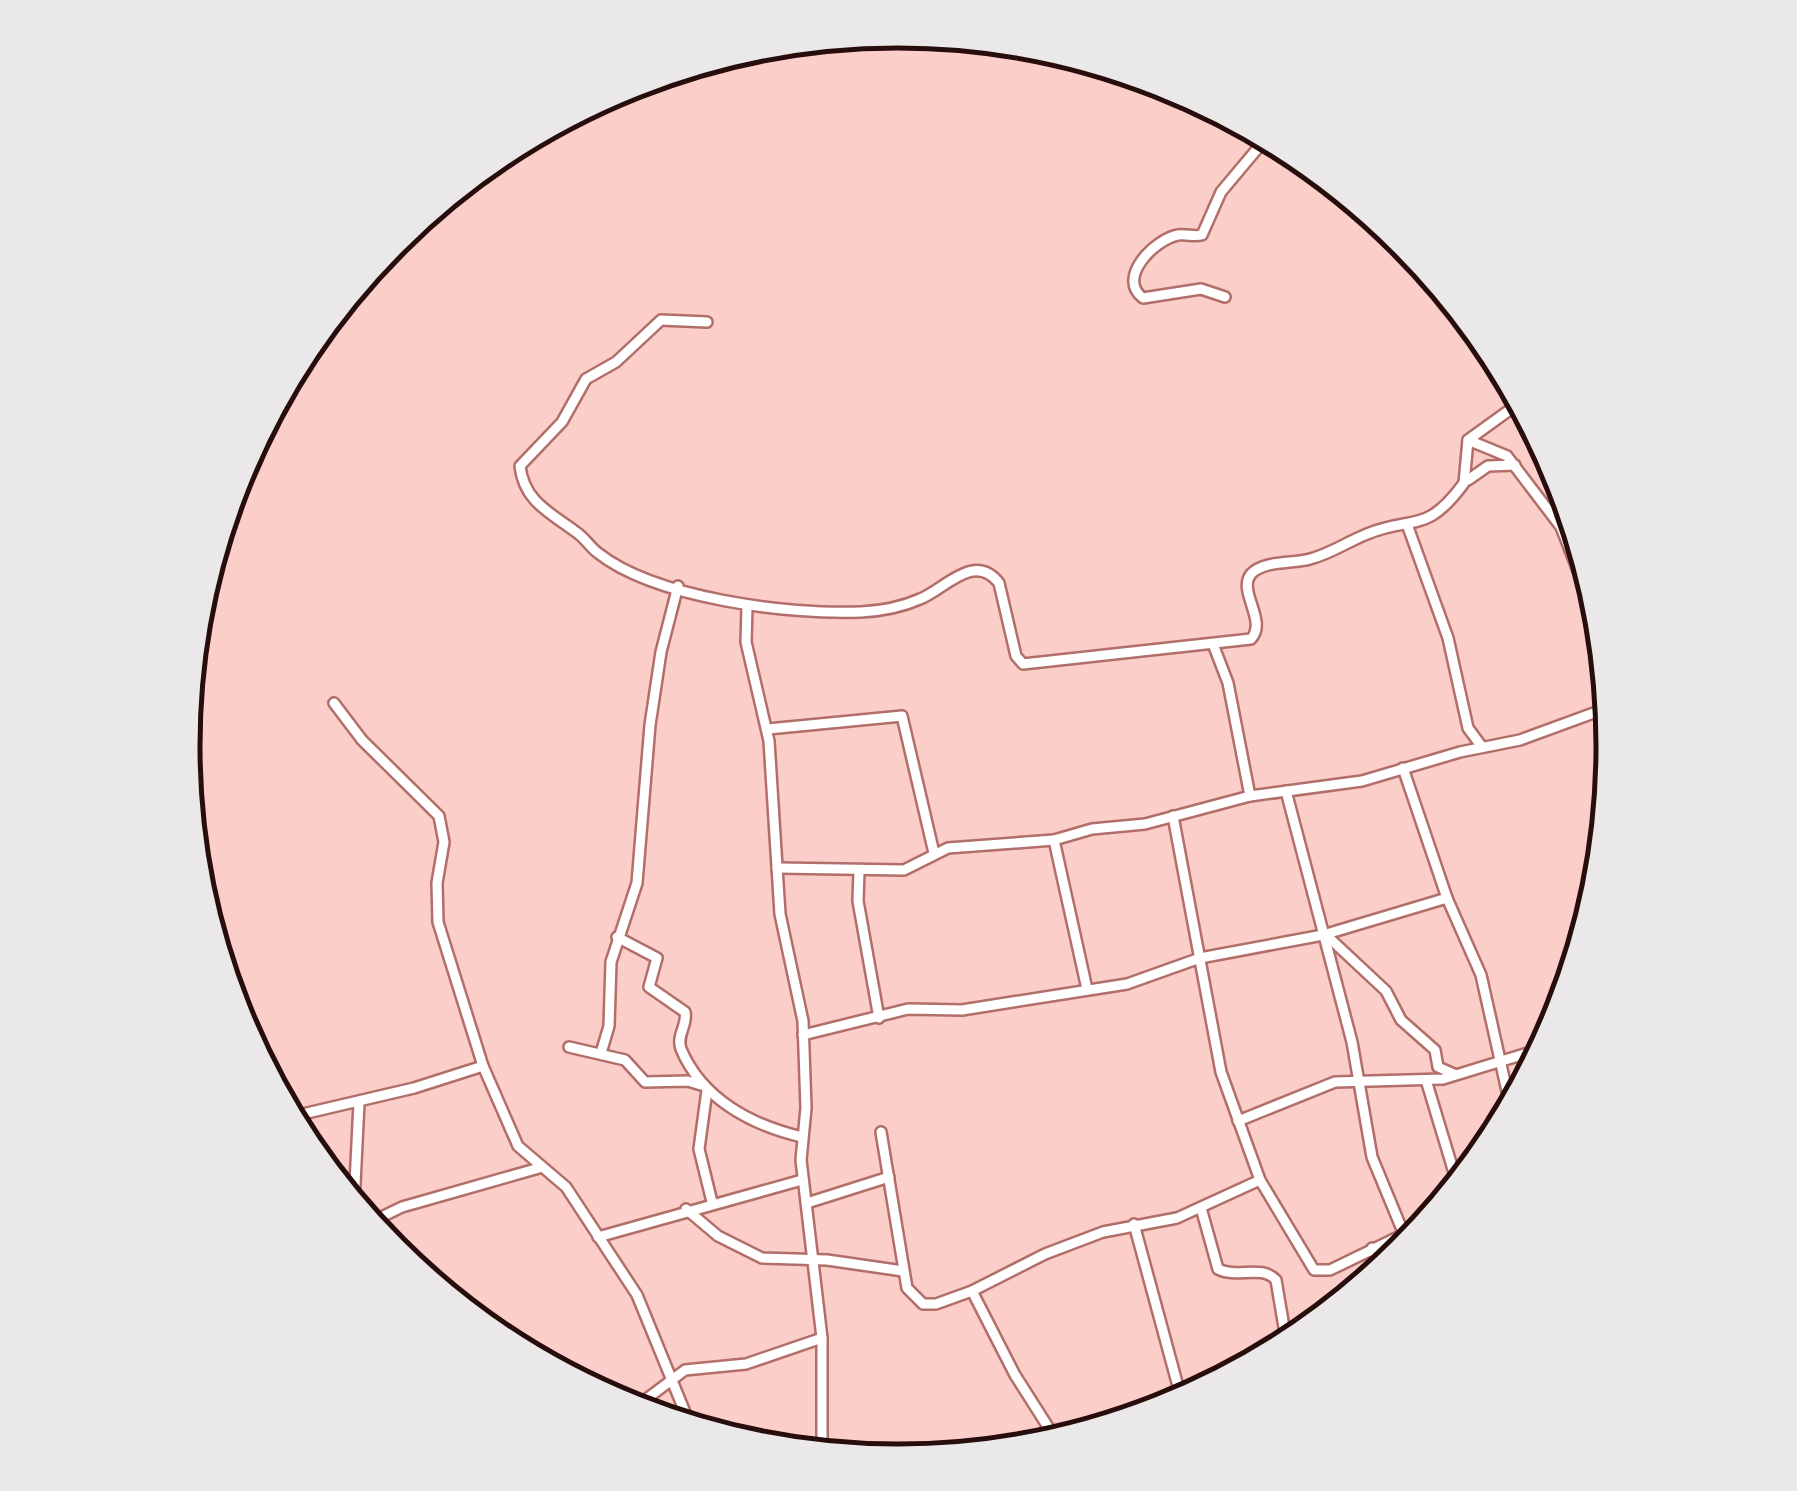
<svg xmlns="http://www.w3.org/2000/svg" width="1797" height="1491" viewBox="0 0 1797 1491" font-family="'Nunito Sans',sans-serif">
	<style>
		.lines { fill: none; stroke-linecap: round; stroke-linejoin: round }
		.street-casing { stroke: #b26e69; stroke-width: 14 }
		.street { stroke: #fff; stroke-width: 9 }
		.rim { fill: none; stroke: #270d0c; stroke-width: 5 }
	</style>
	<rect width="100%" height="100%" fill="#fcceca"/>
	<g class="lines">
		<defs>
			<g id="street">
				<path d="M1385 224 1408 261 1451 296"/>
				<path d="M1225 297 1201 289 1143 298C1116 278 1155 239 1178 235 1187 234 1194 237 1202 235L1221 192 1268 136"/>
				<path d="M707 322 661 320 616 362 586 379 562 422 520 466C524 502 551 513 576 532 585 538 590 547 598 553 655 598 788 615 861 612 880 611 902 607 920 599 944 590 974 551 999 583L1016 656 1023 664 1251 639C1268 621 1237 591 1251 574 1264 560 1293 564 1310 559 1330 554 1347 542 1367 534 1414 515 1426 535 1464 483L1468 440 1522 401"/>
				<path d="M1468 440 1507 456 1561 527 1603 635"/>
				<path d="M1468 480 1488 466 1515 465"/>
				<path d="M1408 527 1448 638 1468 728 1482 747"/>
				<path d="M747 607 746 642 769 741 780 914 803 1021 806 1108 801 1160 822 1338V1453"/>
				<path d="M1213 644 1228 683 1250 796"/>
				<path d="M334 703 362 740 439 816 444 842 437 883 438 922 483 1066 518 1146 566 1187 637 1295 691 1427"/>
				<path d="M768 729 902 716 934 853"/>
				<path d="M1403 768 1447 898 1481 975 1511 1109"/>
				<path d="M1286 791 1352 1042 1372 1157 1403 1232"/>
				<path d="M1173 816 1221 1072 1260 1180 1314 1270H1330L1429 1222"/>
				<path d="M1054 840 1087 989"/>
				<path d="M777 868 904 870 948 848 1054 840 1092 829 1145 824 1250 796 1362 781 1460 752 1520 740 1610 707"/>
				<path d="M859 871 858 901 879 1018"/>
				<path d="M1325 934 1386 991 1401 1020 1435 1050 1438 1067 1454 1074"/>
				<path d="M617 937 657 958 649 987 685 1012C688 1025 676 1035 681 1049 702 1099 751 1125 802 1137"/>
				<path d="M803 1035 908 1009 962 1010 1127 984 1200 958 1323 935 1447 898"/>
				<path d="M569 1047 625 1060 645 1082 688 1081 701 1085"/>
				<path d="M601 1053 609 1026 611 962 637 883 650 725 661 652 678 586"/>
				<path d="M1426 1080 1458 1186"/>
				<path d="M707 1090 699 1149 712 1202"/>
				<path d="M290 1117 414 1088 483 1066"/>
				<path d="M1238 1121 1335 1082 1443 1079 1544 1048"/>
				<path d="M881 1132 907 1288 923 1304H936L972 1291 1045 1254 1103 1232 1177 1218 1260 1180"/>
				<path d="M807 1203 889 1177"/>
				<path d="M354 1204 359 1103"/>
				<path d="M1201 1208 1218 1269C1237 1279 1261 1264 1276 1280L1287 1345"/>
				<path d="M686 1209 718 1236 762 1258 827 1260 903 1271"/>
				<path d="M369 1223 402 1207 539 1168"/>
				<path d="M1134 1224 1182 1401"/>
				<path d="M598 1237 802 1180"/>
				<path d="M1372 1248 1382 1270"/>
				<path d="M972 1291 1015 1375 1057 1441"/>
				<path d="M633 1409 685 1370 746 1364 822 1338"/>
			</g>
		</defs>
		<use href="#street" class="street-casing"/>
		<use href="#street" class="street"/>
	</g>
	<path d="M0 0H1797V1491H0ZM200 746a698 698 0 1 1 1396 0a698 698 0 1 1-1396 0Z" fill="#eae8e8" fill-rule="evenodd"/>
	<path class="rim" d="M200 746a698 698 0 1 1 1396 0a698 698 0 1 1-1396 0Z"/>
</svg>
